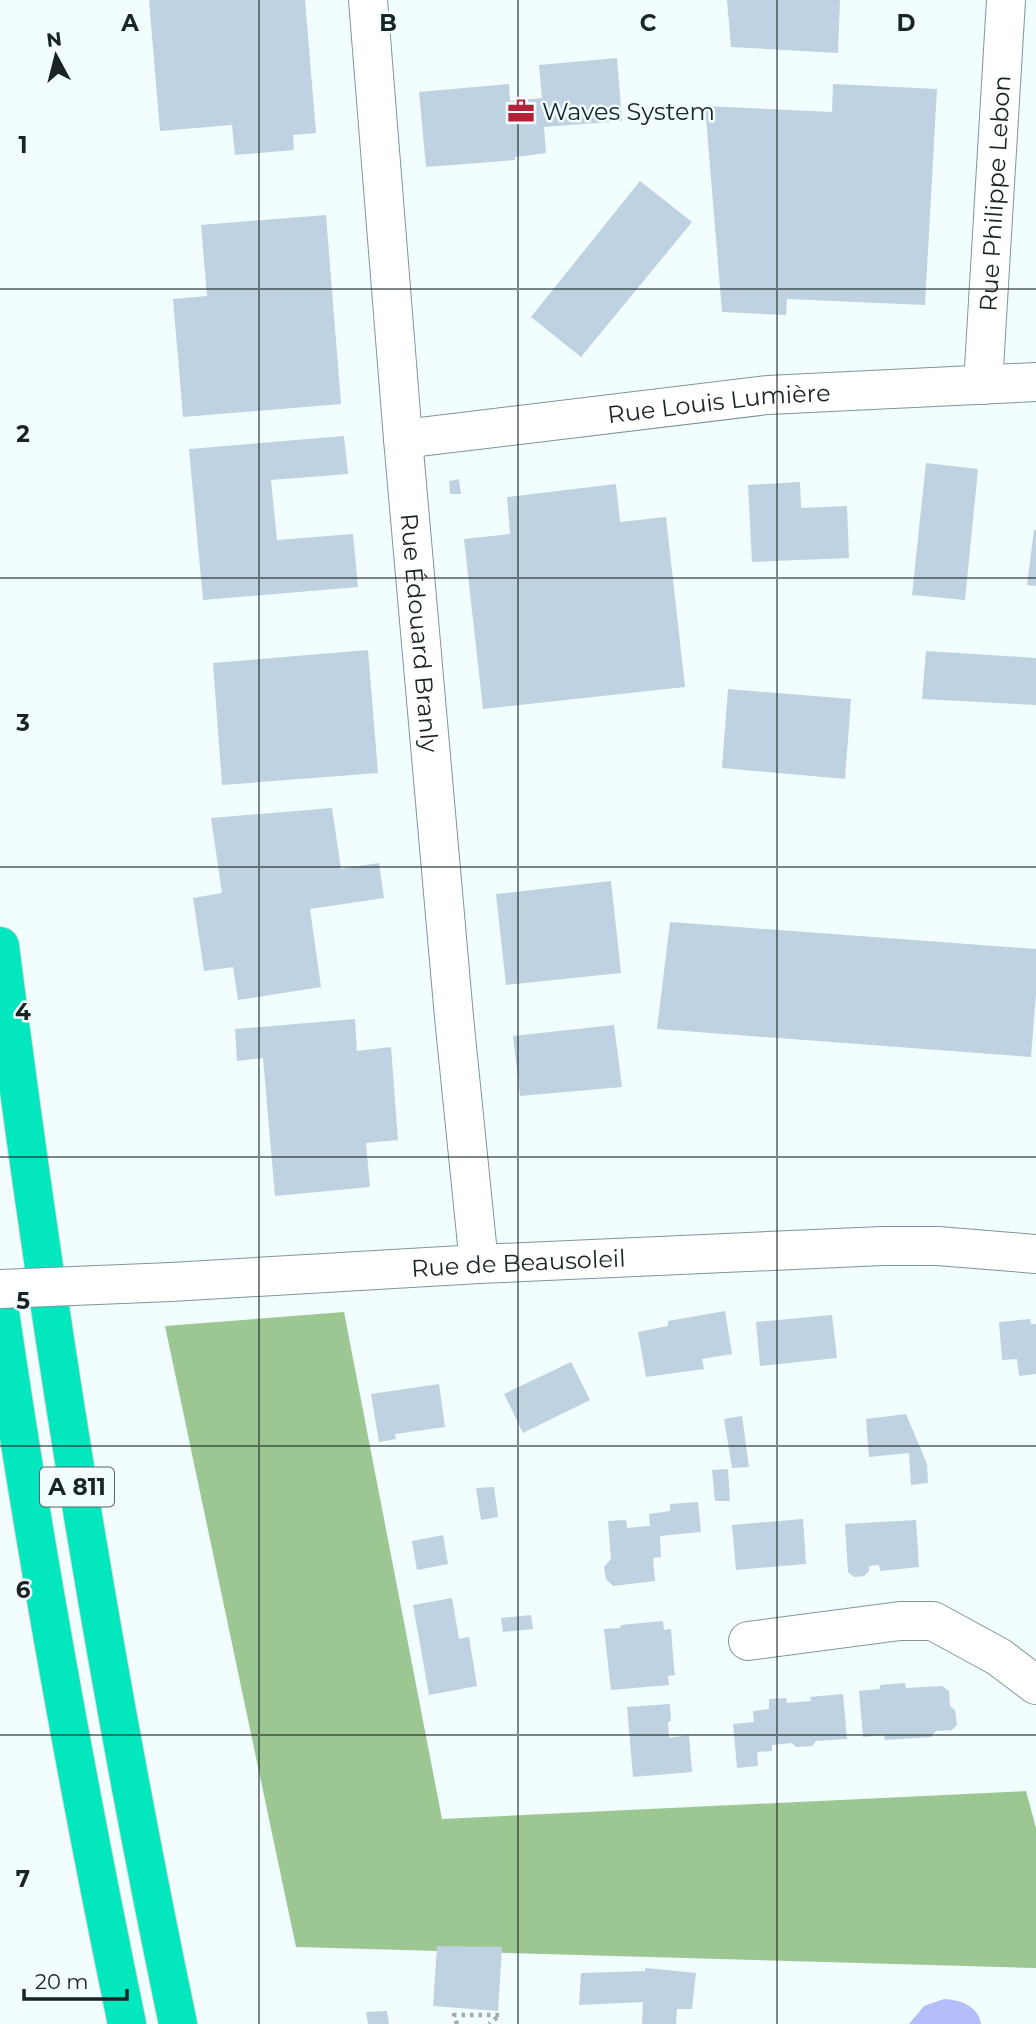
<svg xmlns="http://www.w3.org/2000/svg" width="1036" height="2024" viewBox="0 0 1036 2024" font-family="Montserrat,sans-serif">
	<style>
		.forest { fill: #9cc793 }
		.water { fill: #b4befb }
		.building { fill: #bfd2e1 }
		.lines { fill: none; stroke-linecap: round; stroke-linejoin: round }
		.minor-casing { stroke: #7e979b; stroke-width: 40 }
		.motorway-casing { stroke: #d6d8d8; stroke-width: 40 }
		.path { stroke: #a1acad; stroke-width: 4.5; stroke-dasharray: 3.5 5; stroke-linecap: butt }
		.minor { stroke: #fff; stroke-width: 38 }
		.motorway { stroke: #03e7bf; stroke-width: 38 }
		.minor-bridge-casing { stroke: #7e979b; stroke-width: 40; stroke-linecap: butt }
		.minor-bridge { stroke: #fff; stroke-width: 38 }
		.grid { fill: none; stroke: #1a2426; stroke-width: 2; stroke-opacity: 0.55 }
		.labels { text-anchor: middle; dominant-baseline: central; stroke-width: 5; stroke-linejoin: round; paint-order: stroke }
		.shield { fill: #f1fdfe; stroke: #5a6567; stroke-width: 2 }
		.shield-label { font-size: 23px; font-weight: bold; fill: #1a2426 }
		.poi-label { font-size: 24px; fill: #1a2426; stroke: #f1fdfe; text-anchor: start }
		.street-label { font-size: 24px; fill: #1a2426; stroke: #f1fdfe }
		.grid-label { font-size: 23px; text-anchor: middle; font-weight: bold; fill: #1a2426; stroke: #f1fdfe; stroke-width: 5; stroke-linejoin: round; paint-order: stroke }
	</style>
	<rect width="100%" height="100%" fill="#f1fdfe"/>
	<path class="forest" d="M344 1312 442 1819 1026 1791 1036 1828V1968L296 1947 165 1326Z"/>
	<path class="water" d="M944 1999C961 2000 978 2006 981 2024H909L924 2006Z"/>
	<g class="building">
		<path d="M149 0H305L316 133 293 135 294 150 235 155 232 125 160 131Z"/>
		<path d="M727 0H840L838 53 731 47Z"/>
		<path d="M617 58 622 121 544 127 546 153 515 157V160L426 167 419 92 509 84 510 101 542 98 539 65Z"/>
		<path d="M833 84 937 89 925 305 787 299 786 315 722 312 705 106 832 112Z"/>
		<path d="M640 181 692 222 581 357 531 317Z"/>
		<path d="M326 215 341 404 183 417 173 299 207 296 201 225Z"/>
		<path d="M344 436 348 474 271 480 277 540 353 534 358 587 203 600 189 449Z"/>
		<path d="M926 463 978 469 965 600 912 595Z"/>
		<path d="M459 479 461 494H450L449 481Z"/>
		<path d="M800 482 801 508 847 506 849 558 752 562 748 485Z"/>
		<path d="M616 484 620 522 666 517 685 687 483 709 464 539 510 534 507 497Z"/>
		<path d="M1034 530H1036V586L1027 585Z"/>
		<path d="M368 650 378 773 222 785 213 663Z"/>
		<path d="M926 651 1036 658V705L922 699Z"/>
		<path d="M728 689 851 699 845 779 722 768Z"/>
		<path d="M332 808 341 869 379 863 384 898 310 909 321 987 238 1000 233 967 204 971 193 898 222 893 211 818Z"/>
		<path d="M611 881 621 973 506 985 496 894Z"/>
		<path d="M670 922 1036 949V994L1031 1057 657 1029Z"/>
		<path d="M355 1019 357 1051 391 1047 398 1140 366 1143 370 1187 275 1196 263 1058 237 1061 235 1029Z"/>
		<path d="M614 1025 622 1087 520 1096 513 1036Z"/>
		<path d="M725 1311 732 1354 702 1359 704 1369 646 1377 638 1332 668 1326V1321Z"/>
		<path d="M832 1315 837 1358 760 1366 756 1322Z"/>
		<path d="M1030 1319 1031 1324H1036V1374L1019 1376 1017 1359 1002 1360 999 1322Z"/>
		<path d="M571 1362 590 1400 523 1433 504 1394Z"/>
		<path d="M439 1384 445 1427 395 1434 396 1439 379 1442 371 1394Z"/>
		<path d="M906 1414 927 1464 928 1483 911 1485 909 1453 869 1457 866 1419Z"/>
		<path d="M742 1416 749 1467 732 1468 724 1419Z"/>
		<path d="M728 1469 730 1501H715L712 1470Z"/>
		<path d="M494 1487 498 1517 481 1520 476 1488Z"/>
		<path d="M698 1502 701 1532 660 1536 661 1557 653 1558 655 1581 613 1586 606 1579 604 1567 611 1559 608 1521 626 1520 627 1528 650 1526 649 1514 670 1511V1504Z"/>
		<path d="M803 1519 806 1564 736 1570 732 1525Z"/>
		<path d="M916 1520 919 1567 880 1571 879 1565 869 1566V1571L864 1576 854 1577 848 1572 845 1524Z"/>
		<path d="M443 1535 448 1564 417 1570 412 1541Z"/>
		<path d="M452 1598 459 1639 469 1637 477 1686 429 1695 413 1605Z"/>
		<path d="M531 1615 533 1629 503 1632 501 1618Z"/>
		<path d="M663 1621 664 1630 671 1629 674 1668 675 1675 668 1676 669 1685 611 1690 604 1629 620 1628 621 1625Z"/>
		<path d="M905 1683 906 1688 942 1686 949 1691 950 1706 955 1710 957 1725 952 1730 936 1731 931 1737 885 1740 884 1735 863 1737 859 1691 880 1689V1685Z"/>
		<path d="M843 1694 847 1739 816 1741 812 1746 796 1747 792 1743 772 1745V1751L757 1752 758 1766 737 1768 733 1724 754 1722 753 1711 769 1709V1699L786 1698 787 1703 811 1701 810 1697Z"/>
		<path d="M670 1704 671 1721 668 1722 669 1738 689 1735 692 1772 633 1777 627 1707Z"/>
		<path d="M437 1946 502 1947 498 2011 433 2006Z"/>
		<path d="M645 1968 696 1973 692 2009H677L676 2024H642L643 2002 579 2005 581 1973 645 1971Z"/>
		<path d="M387 2011 389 2024H368L366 2012Z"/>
	</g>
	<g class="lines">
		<defs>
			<g id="minor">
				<path id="s1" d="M368 0 403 439 454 1017 479 1264"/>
				<path id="s2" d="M983 385 1006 0"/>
				<path id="s3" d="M403 439 768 395 1036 382"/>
				<path id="s4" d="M171 1282 479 1264 882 1246H938L1036 1254"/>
				<path d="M748 1641 900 1621H933L999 1657 1036 1685"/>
			</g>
			<g id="motorway">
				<path d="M0 946C46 1308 103 1667 178 2024"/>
				<path d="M0 1312C35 1551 78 1788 127 2024"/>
			</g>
		</defs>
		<use href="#minor" class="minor-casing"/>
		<use href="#motorway" class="motorway-casing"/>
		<path class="path" d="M457 2024 454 2015H500L489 2024"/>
		<use href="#minor" class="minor"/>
		<use href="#motorway" class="motorway"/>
		<defs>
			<path id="minor-bridge" d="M0 1289 171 1282"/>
		</defs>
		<use href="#minor-bridge" class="minor-bridge-casing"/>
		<use href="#minor-bridge" class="minor-bridge"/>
	</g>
	<path class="grid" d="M259 0V2024M518 0V2024M777 0V2024M0 289H1036M0 578H1036M0 867H1036M0 1157H1036M0 1446H1036M0 1735H1036"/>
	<defs>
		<symbol id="office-bare" viewBox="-9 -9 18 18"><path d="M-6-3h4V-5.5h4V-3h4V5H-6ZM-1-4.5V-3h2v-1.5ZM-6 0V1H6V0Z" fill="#b42239" stroke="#f1fdfe" stroke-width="2.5" paint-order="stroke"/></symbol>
	</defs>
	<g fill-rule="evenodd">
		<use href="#office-bare" x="502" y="92" width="38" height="38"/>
	</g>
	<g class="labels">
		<rect class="shield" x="40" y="1467.5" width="74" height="39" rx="5"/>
		<g class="shield-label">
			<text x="77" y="1487">A 811</text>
		</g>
		<g class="poi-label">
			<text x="542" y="111">Waves System</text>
		</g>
		<g class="street-label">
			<text stroke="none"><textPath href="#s2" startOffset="192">Rue Philippe Lebon</textPath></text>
			<text stroke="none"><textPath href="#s3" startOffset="318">Rue Louis Lumière</textPath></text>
			<text stroke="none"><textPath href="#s1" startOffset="635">Rue Édouard Branly</textPath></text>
			<text stroke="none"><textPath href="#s4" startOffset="348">Rue de Beausoleil</textPath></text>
		</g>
	</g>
	<g class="grid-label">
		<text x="130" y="31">A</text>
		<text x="388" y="31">B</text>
		<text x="648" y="31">C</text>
		<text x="906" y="31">D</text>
		<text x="23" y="153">1</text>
		<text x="23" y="442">2</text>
		<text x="23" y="731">3</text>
		<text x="23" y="1020">4</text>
		<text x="23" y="1309">5</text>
		<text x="23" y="1598">6</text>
		<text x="23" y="1887">7</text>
	</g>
	<g transform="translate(56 56) rotate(353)" stroke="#f1fdfe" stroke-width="5" paint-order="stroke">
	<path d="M0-5L12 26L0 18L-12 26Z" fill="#1a2426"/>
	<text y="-10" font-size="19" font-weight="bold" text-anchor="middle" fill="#1a2426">N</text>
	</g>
	<path d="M24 1989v10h103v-10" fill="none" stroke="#1a2426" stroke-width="3.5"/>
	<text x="35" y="1989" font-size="21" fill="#1a2426" stroke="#f1fdfe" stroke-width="5" paint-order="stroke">20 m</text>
</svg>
